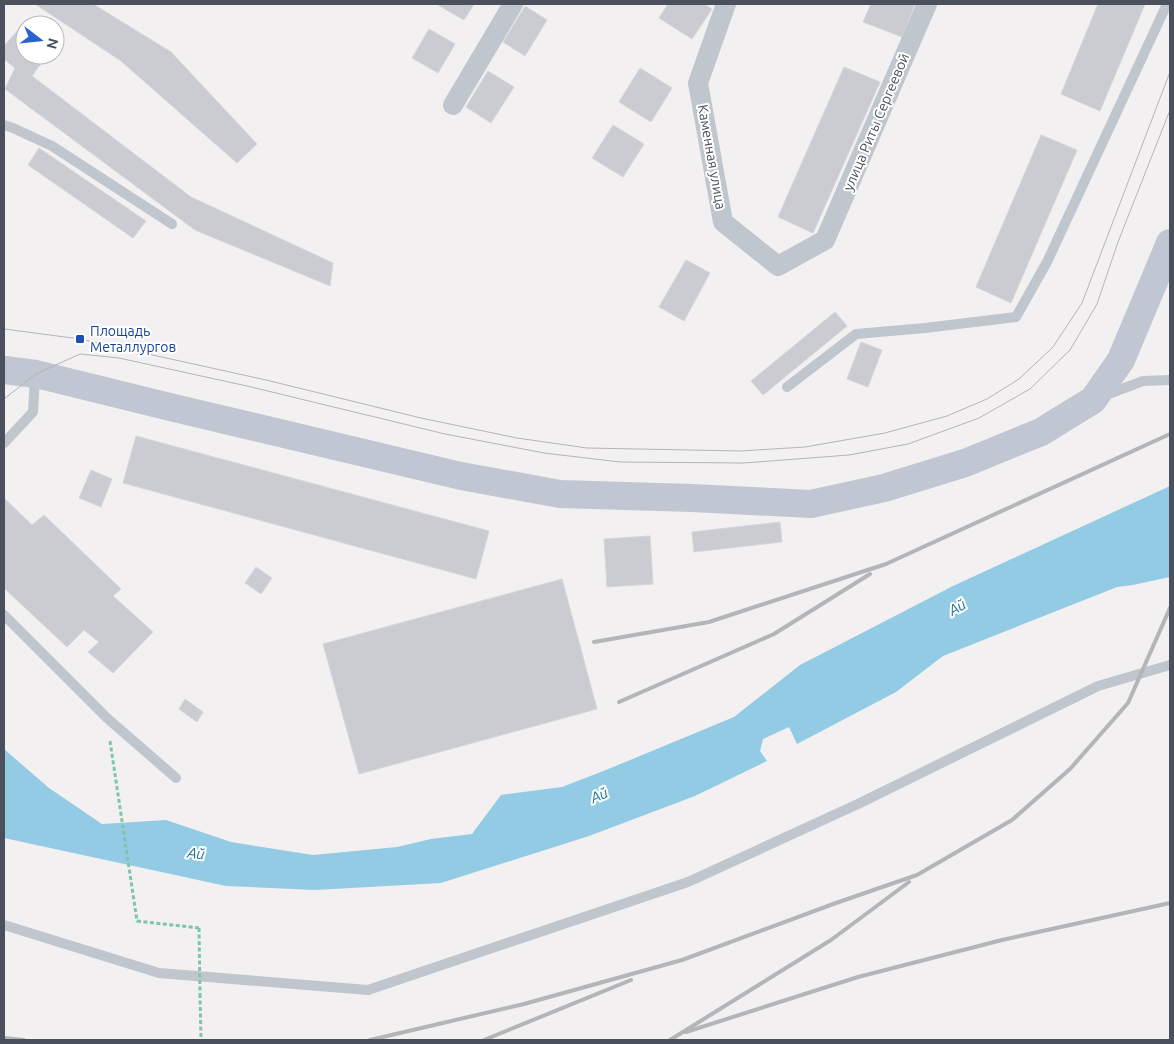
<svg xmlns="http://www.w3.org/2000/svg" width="1174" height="1044" viewBox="0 0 1174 1044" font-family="Ubuntu,sans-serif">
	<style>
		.water { fill: #94cbe4 }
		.building { fill: #cbccd2; stroke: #d5d6db }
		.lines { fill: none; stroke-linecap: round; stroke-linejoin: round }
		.path { stroke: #7ec6aa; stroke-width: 3; stroke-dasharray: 4 2.5; stroke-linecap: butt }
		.service { stroke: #c0c6cd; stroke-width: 10 }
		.minor { stroke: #c0c6cd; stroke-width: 20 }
		.secondary { stroke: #c0c6d2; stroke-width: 28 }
		.tram { stroke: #b3b5b9; stroke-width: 1 }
		.rail { stroke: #b3b5b9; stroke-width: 4 }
		.path-bridge { stroke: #7ec6aa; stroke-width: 3; stroke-dasharray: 4 2.5; stroke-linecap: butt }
		.transit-dot { fill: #1a4fb4; stroke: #fff; stroke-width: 2 }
		.labels { text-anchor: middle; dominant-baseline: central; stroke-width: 4; stroke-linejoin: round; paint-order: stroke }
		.street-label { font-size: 14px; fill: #4a515c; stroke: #fff }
		.transit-label { font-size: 14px; fill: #164399; stroke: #fff; text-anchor: start }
		.water-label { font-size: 15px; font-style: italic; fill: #1a759e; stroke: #fff }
	</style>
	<rect width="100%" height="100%" fill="#f2f0f0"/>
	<path class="water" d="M1170 486V577L1133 585 1117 587 943 656 896 692 797 744 789 727 763 739 760 751 767 761 695 796 589 836 441 883 315 890 226 886 4 838V749L49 788 102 824 166 820 231 842 313 855 397 847 431 839 472 834 501 795 562 787 606 770 734 717 800 665 953 586Z"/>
	<g class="building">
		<path d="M35 4H93L171 52 257 144 237 163 121 61Z"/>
		<path d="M436 4H474L464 20Z"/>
		<path d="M668 4H704L712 9 692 39 659 18Z"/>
		<path d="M871 4H915L902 37 863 22Z"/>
		<path d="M1098 4H1145L1100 111 1061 94Z"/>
		<path d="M525 6 547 20 525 56 503 42Z"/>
		<path d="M19 29 25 33V55H47L32 76 191 197 333 263 330 286 195 230 5 89 15 68 4 59V46Z"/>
		<path d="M429 29 455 44 438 73 412 58Z"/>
		<path d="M844 67 880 82 813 233 778 217Z"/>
		<path d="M640 68 672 88 651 122 619 102Z"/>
		<path d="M488 71 514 87 491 123 466 107Z"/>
		<path d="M613 125 644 144 623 177 592 158Z"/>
		<path d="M1041 135 1077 150 1011 303 976 287Z"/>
		<path d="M39 148 146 221 133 238 28 165Z"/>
		<path d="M686 260 710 273 684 321 659 307Z"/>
		<path d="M835 312 847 326 763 395 751 381Z"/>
		<path d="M861 342 882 350 868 387 847 379Z"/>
		<path d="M136 436 489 531 476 579 123 483Z"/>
		<path d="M91 470 112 479 101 507 79 498Z"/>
		<path d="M4 498 32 525 44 515 121 589 113 596 153 632 113 673 88 652 99 642 84 630 67 647 4 588Z"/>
		<path d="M780 522 782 542 694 552 692 532Z"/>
		<path d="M650 536 653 584 607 587 604 539Z"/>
		<path d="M256 567 272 578 261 594 245 583Z"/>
		<path d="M562 579 597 709 359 774 323 644Z"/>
		<path d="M185 699 203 712 197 722 179 709Z"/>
	</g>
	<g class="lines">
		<g class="path">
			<path d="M110 741 137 921 199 928"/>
			<path d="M200 994 201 1040"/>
		</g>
		<g class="service">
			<path d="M4 125 13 128 52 146 172 224"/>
			<path d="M787 387 856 334 925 328 1016 317 1047 262 1167 4"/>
			<path d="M1103 396 1143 381 1170 380"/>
			<path d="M4 443 33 412 35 376"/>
			<path d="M4 615 107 718 176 778"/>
			<path d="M4 925 159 973 368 990 688 882 858 804 1098 686 1170 665"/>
		</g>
		<g class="minor">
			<path d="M726 4 698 83 723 222 778 266 825 240 927 4"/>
			<path d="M453 105 513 4"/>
		</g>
		<path class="secondary" d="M4 370 36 374 170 407 461 476 560 494 692 498 811 504 884 488 965 463 1041 432 1093 400 1121 360 1170 243"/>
		<g class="tram">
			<path d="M4 329 80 339 266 380 421 418 517 438 587 448 740 451 805 447 885 433 947 416 987 399 1019 379 1053 347 1082 303 1170 72"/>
			<path d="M4 399 36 374 80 354 119 358 247 386 445 434 544 453 620 462 744 463 849 455 908 444 979 418 1030 389 1070 350 1097 304 1118 242 1170 110"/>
		</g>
		<g class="rail">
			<path d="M594 642 709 622 886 564 1170 434"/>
			<path d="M619 702 774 634 870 574"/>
			<path d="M686 1032 858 977 1002 940 1170 903"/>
			<path d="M4 1038 24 1040"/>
			<path d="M370 1040 524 1004 682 960 836 903 917 875 1012 820 1070 769 1128 703 1170 608"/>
			<path d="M484 1040 631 980"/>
			<path d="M670 1040 831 940 909 882"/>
		</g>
		<path class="path-bridge" d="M199 928 200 994"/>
	</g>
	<rect class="transit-dot" x="75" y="334" width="10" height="10" rx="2.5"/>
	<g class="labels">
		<g class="street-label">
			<text transform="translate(876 122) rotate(-67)">улица Риты Сергеевой</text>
			<text transform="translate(712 157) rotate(80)">Каменная улица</text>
		</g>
		<g class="transit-label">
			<text x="90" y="331">Площадь<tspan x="90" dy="16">Металлургов</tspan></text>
		</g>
		<g class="water-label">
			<text transform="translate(957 607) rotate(-30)">Ай</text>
			<text transform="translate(599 795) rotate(-24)">Ай</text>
			<text transform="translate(196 853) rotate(7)">Ай</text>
		</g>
	</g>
	<rect width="1174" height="1044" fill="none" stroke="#4a515c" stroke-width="10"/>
	<g transform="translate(40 40) rotate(106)"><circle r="24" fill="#ffffff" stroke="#b7b9be"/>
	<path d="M0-4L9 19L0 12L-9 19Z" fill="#2a62d2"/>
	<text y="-8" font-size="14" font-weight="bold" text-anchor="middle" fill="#4a515c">N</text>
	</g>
</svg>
